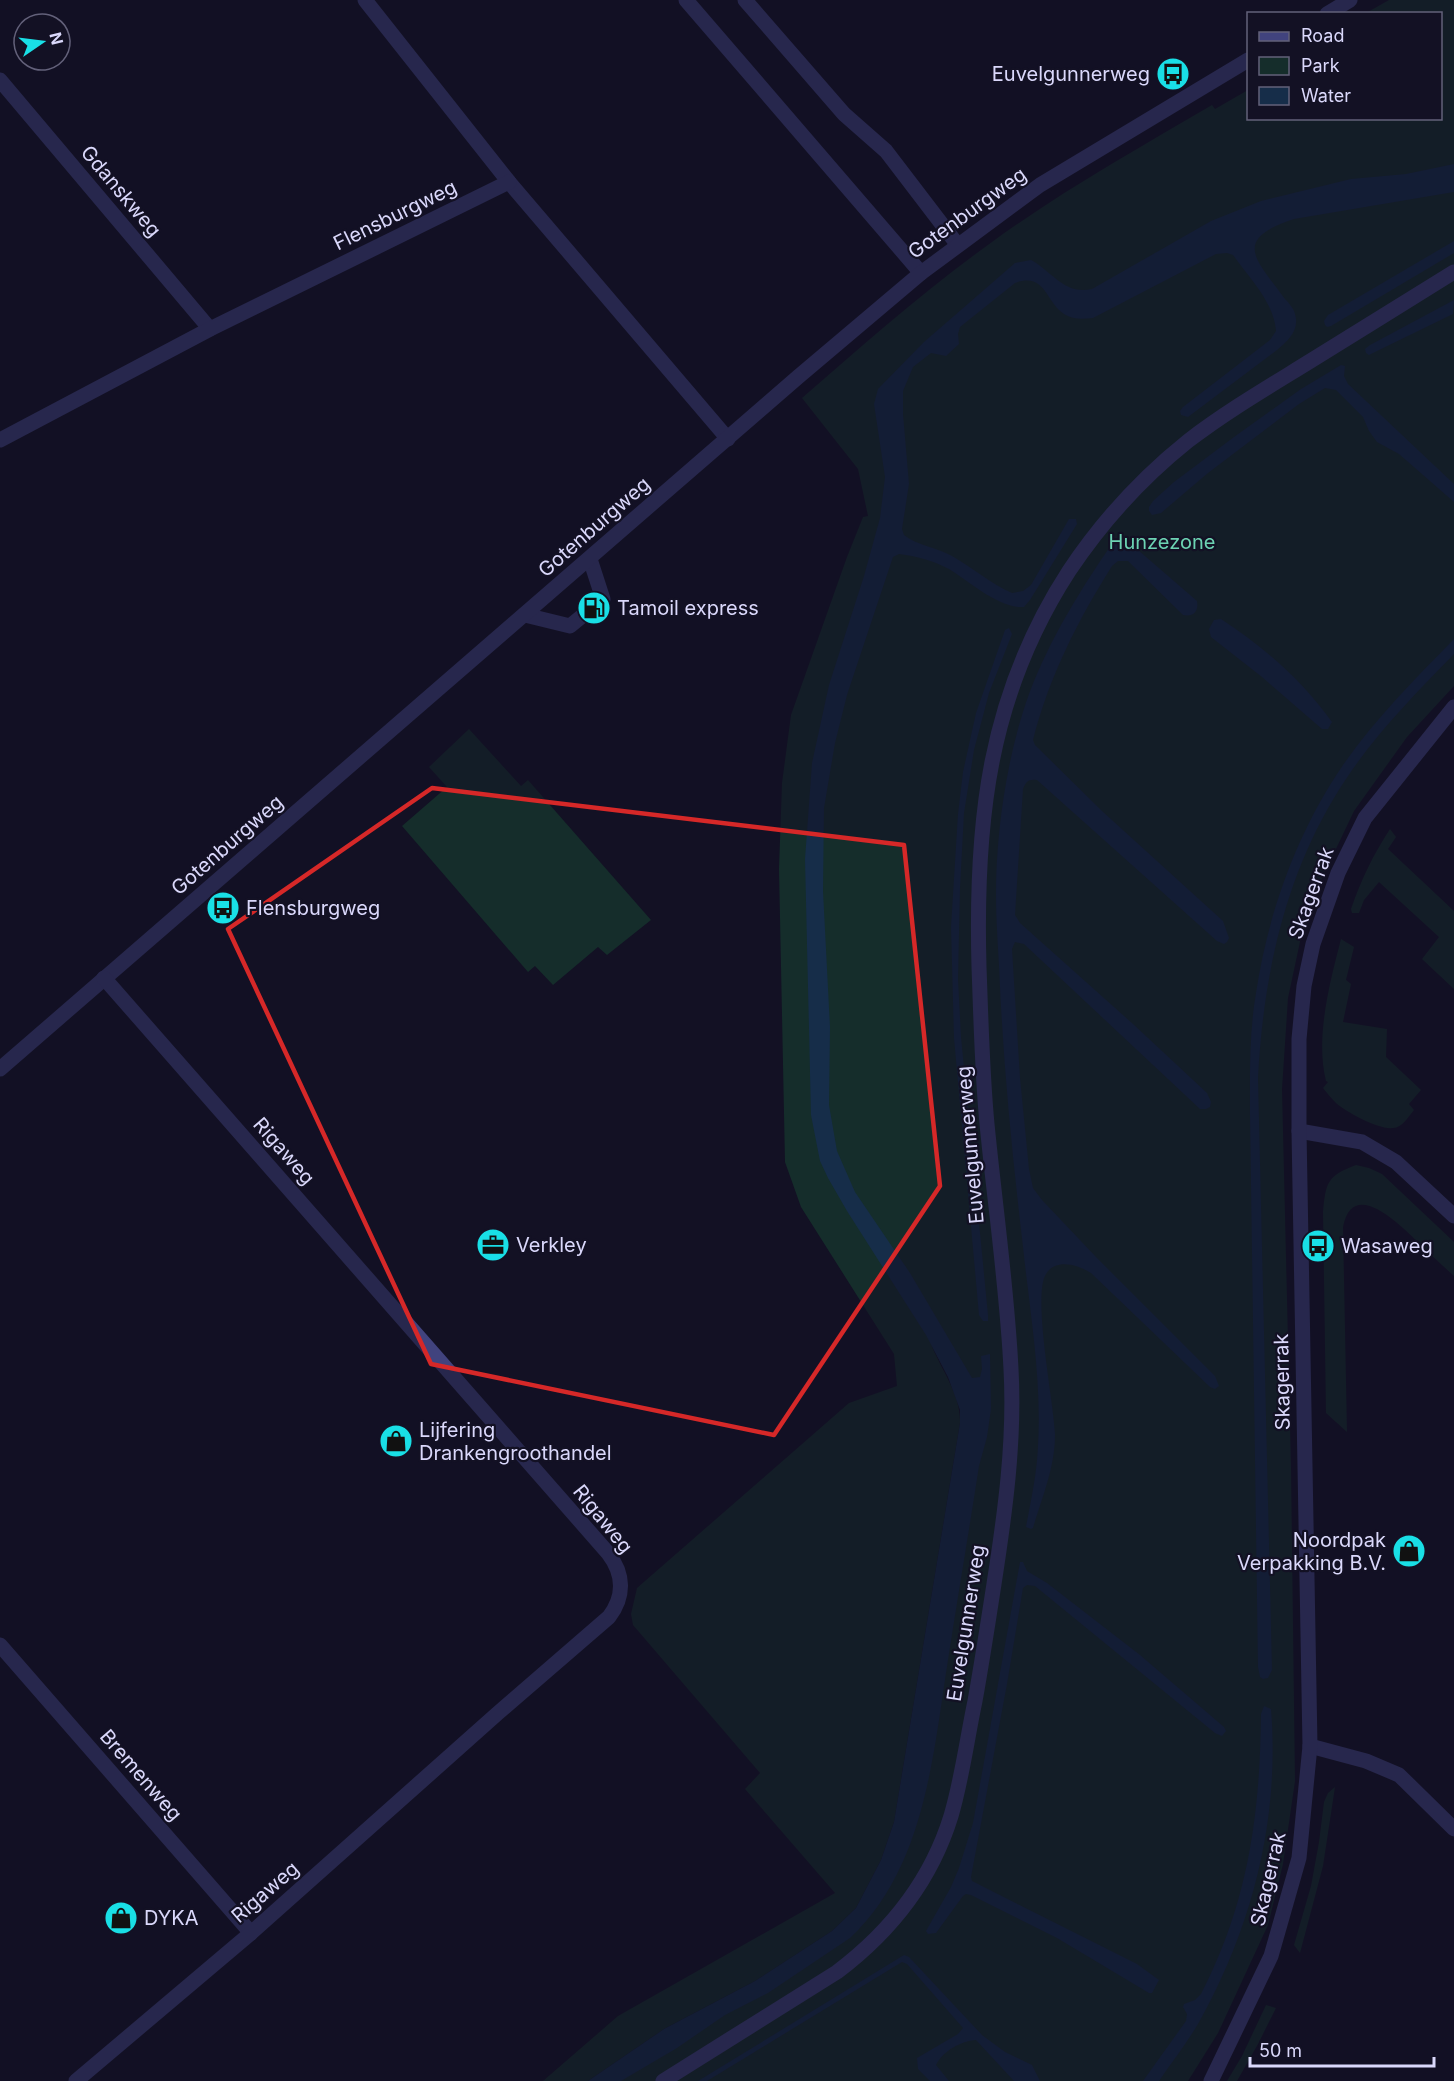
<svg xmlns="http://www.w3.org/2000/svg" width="1454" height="2081" viewBox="0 0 1454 2081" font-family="Inter,sans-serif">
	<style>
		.green { fill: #152d2b }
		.water { fill: #162d49 }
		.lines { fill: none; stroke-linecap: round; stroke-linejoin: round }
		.minor { stroke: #41437e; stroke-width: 15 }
		.marked { fill: none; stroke: #d62828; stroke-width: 4.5; stroke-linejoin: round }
		.labels { text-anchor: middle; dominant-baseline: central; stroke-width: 4.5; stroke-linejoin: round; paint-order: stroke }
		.poi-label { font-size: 20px; fill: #dad8fb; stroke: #131124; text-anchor: start }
		.street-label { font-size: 20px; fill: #dad8fb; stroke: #131124 }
		.park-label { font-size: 20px; fill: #6cd3b3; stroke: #131124 }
	</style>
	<rect width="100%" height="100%" fill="#131124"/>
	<g class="green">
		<path d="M1389 0H1454V686L1407 737 1354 811 1315 893 1301 937 1288 998 1282 1089 1291 1467 1295 1781 1283 1864 1268 1925 1218 2033 1188 2081H595L849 1924 896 1833 965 1409 931 1344C941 1370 961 1394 960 1423L894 1822 881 1860 856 1908 832 1931 755 1981 664 2029 588 2081H543L618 2016 835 1893 745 1789 760 1773 633 1625 631 1614 637 1588 849 1403 897 1386 894 1354 801 1207 785 1162 779 869 782 783 791 715 847 557 863 517 868 516 858 469 802 398C864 344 925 290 992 242 1062 191 1137 149 1212 105L1215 109 1248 90V118H1440V14L1366 13Z"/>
		<path d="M469 729 521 786 528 780 651 920 607 955 598 947 553 985 535 966 528 972 402 826 447 787 429 767Z"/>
		<path d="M1390 829 1396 837 1388 849 1454 911V989L1422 959 1439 937 1379 882 1364 900 1359 913H1352L1351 909C1361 880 1373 855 1390 829Z"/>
		<path d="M1341 939 1354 947 1346 980 1351 984 1343 1022 1387 1029 1386 1057 1421 1090 1409 1104 1414 1110C1409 1116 1402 1128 1393 1128 1379 1130 1346 1112 1336 1103 1331 1098 1327 1093 1323 1088L1328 1082 1326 1081C1315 1037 1330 982 1341 939Z"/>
		<path d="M1356 1165 1369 1168 1382 1174 1454 1242V1276C1443 1266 1431 1255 1420 1244 1403 1228 1353 1175 1343 1227L1347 1432 1326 1413 1323 1212C1326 1182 1327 1176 1356 1165Z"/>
		<path d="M1335 1787 1323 1866 1300 1953 1294 1945 1311 1886 1319 1842 1324 1802 1328 1793Z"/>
		<path d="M1266 2005 1276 2008 1258 2044 1237 2081H1227L1242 2056Z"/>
	</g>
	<g class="water">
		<path d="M1454 164V192L1294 219C1230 240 1257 260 1285 299 1289 303 1294 309 1295 314 1300 330 1288 341 1277 350L1188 417 1181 415 1180 411 1183 407 1270 340 1276 331C1274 302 1249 278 1233 255L1227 253 1216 254 1093 318C1083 319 1073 320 1064 314 1045 302 1046 272 1015 283L960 327 958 334 959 344 946 356 931 353 913 367 903 391V414L909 484 902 529 904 535C918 546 936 547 952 556 972 567 991 584 1012 593L1023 591 1031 585 1069 519H1076L1077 524 1030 600 1024 607C999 609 969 581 949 569 934 561 916 556 899 554L893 557 847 695 835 743 824 808 823 891 830 1027 829 1105 837 1151 855 1192 910 1273 972 1378 980 1377 982 1369 981 1356 990 1354 991 1409 987 1437 979 1466C969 1531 958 1595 948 1660 933 1755 925 1868 850 1938L768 1993 725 2015 677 2048 621 2081H588L664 2029 755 1981 832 1931 856 1908 881 1860 894 1822 960 1423V1410L948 1377 926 1335 847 1211 828 1178 820 1161 811 1115 805 859 812 763 829 685 864 576 880 518 885 477 874 404 878 389 924 342 1015 263 1031 260C1053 272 1064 295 1092 289L1211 221 1261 201 1351 179 1406 174Z"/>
		<path d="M1454 241V253L1331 326 1327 327 1325 325 1324 321 1328 315Z"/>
		<path d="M1454 300 1453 314 1375 352 1369 355 1366 353 1365 349 1370 345Z"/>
		<path d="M1341 365 1345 366 1344 376 1348 384 1454 484V502L1399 454 1377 442 1369 431 1363 417 1336 390 1325 388 1299 404 1208 473 1161 513 1152 515 1149 511V507L1153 501 1174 482 1234 437 1301 389Z"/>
		<path d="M1123 537 1197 601C1199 612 1193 617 1183 615L1128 561H1118L1112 566C1078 620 1049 677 1033 740L1035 745 1102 811 1223 921 1229 938 1227 942 1224 944 1217 941 1037 780C1028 779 1026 782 1023 789L1015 915 1020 923 1133 1024 1207 1093 1211 1102 1210 1107 1206 1109H1200L1024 944 1015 942 1012 949 1020 1078 1029 1169 1033 1188 1042 1200 1096 1257 1215 1376 1219 1386 1215 1389 1210 1387 1091 1273C1078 1265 1056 1258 1046 1274 1032 1296 1054 1403 1055 1435 1055 1468 1042 1497 1033 1528L1031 1529 1026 1527C1031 1500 1037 1473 1038 1446 1042 1380 1030 1313 1023 1247 1013 1161 1004 1074 1000 987 999 957 996 926 996 895 996 831 1007 755 1029 694 1050 638 1082 587 1116 538Z"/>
		<path d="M1221 619C1264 647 1302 680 1332 722L1328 729H1322L1262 677 1211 637 1209 629 1214 620Z"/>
		<path d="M1009 628 1012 634 989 693 974 750 964 813 960 888 958 979 961 1037 988 1315V1321H983L979 1315 954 1038 951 927 958 814 963 772 976 713 1005 630Z"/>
		<path d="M1454 639V654C1410 699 1366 744 1334 798 1283 883 1263 981 1258 1078L1272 1670 1268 1678 1263 1679 1260 1677 1258 1667 1250 1115C1250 1075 1249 1033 1256 993 1268 913 1297 832 1343 765 1375 719 1415 679 1454 639Z"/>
		<path d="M1020 1562H1023L1027 1571 1047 1583 1140 1655 1224 1727 1226 1731 1222 1736 1215 1733 1035 1586 1027 1585 1023 1588 1007 1684 971 1877 972 1881 1137 1964 1159 1980 1152 1993H1149L1057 1938 971 1895 966 1894 963 1896 936 1933 928 1934 926 1931 951 1887 959 1868 973 1823Z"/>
		<path d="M1264 1706 1271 1709C1280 1820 1252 1928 1198 2024 1186 2044 1172 2062 1159 2081H1143L1186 2021 1187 2014 1183 2007 1184 2004 1195 2000 1201 1994C1248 1903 1260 1815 1261 1714Z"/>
		<path d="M904 1955 909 1957 982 2035 1005 2052 1032 2065 1040 2081H1014L976 2040C961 2041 943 2051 936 2065L949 2081H930L918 2069 917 2058 958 2034 963 2028 907 1964 902 1962 707 2081H698Z"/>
	</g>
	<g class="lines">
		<g class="minor">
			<path d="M365 0 509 182 728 439"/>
			<path d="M686 0 921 273"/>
			<path d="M745 0 844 114 886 151 957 244"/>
			<path d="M1327 14 1350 0"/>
			<path d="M0 80 210 329"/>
			<path d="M0 440 210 329 509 182"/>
			<path d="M525 615 570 626 603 599 590 559"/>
			<path d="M0 1069 798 377 921 273 1040 185 1248 60"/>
			<path d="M1299 1131 1362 1142 1396 1162 1454 1216"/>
			<path d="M0 1645 251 1933"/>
			<path d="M1310 1746 1366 1761 1399 1775 1454 1829"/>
			<path d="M76 2081 251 1933 498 1713 609 1617C625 1596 624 1574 608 1553L104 978"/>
			<path d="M663 2081 837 1972C890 1932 931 1881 951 1816 962 1779 967 1739 975 1701 982 1662 988 1623 994 1584 1005 1513 1015 1441 1011 1369 1007 1287 995 1206 987 1124 982 1072 981 1019 979 967 975 822 988 696 1069 571 1101 523 1143 477 1188 441 1227 411 1270 386 1312 360 1359 331 1407 301 1454 272"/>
			<path d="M1211 2081 1271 1956 1299 1858 1310 1746 1299 1131V1039L1304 986 1313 944 1338 873 1365 818 1454 707"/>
		</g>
	</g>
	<path d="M0 0H1454V2081H0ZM432 788 904 845 940 1186 774 1435 431 1364 228 929Z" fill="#131124" fill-opacity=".55" fill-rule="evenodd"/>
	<path class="marked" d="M432 788 904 845 940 1186 774 1435 431 1364 228 929Z"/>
	<defs>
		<symbol id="bus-disc" viewBox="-11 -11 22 22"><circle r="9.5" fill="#19dfe6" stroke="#131124"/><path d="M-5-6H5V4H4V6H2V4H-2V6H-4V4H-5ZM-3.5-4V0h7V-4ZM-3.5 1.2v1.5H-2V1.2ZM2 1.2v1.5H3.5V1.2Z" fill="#111"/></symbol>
		<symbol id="fuel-disc" viewBox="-11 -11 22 22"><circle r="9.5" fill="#19dfe6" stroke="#131124"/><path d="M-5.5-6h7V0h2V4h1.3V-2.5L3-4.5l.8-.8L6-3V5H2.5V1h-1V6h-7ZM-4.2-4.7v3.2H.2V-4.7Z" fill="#111"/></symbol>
		<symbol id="office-disc" viewBox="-11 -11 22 22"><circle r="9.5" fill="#19dfe6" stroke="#131124"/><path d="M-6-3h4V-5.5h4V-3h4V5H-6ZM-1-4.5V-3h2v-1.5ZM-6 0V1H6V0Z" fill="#111"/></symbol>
		<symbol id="shop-disc" viewBox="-11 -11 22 22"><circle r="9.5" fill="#19dfe6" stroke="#131124"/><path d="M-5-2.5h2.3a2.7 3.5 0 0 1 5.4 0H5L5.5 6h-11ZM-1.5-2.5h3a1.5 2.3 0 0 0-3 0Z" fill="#111"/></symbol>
	</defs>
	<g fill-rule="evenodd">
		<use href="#bus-disc" x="1154" y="55" width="38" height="38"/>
		<use href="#fuel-disc" x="575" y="589" width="38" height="38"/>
		<use href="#bus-disc" x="204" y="889" width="38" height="38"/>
		<use href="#office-disc" x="474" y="1226" width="38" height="38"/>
		<use href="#bus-disc" x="1299" y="1227" width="38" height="38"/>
		<use href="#shop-disc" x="377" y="1422" width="38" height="38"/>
		<use href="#shop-disc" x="1390" y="1532" width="38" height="38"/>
		<use href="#shop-disc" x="102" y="1899" width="38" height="38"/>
	</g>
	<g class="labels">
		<g class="poi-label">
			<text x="1150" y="74" text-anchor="end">Euvelgunnerweg</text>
			<text x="617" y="608">Tamoil express</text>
			<text x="246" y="908">Flensburgweg</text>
			<text x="516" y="1245">Verkley</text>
			<text x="1341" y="1246">Wasaweg</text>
			<text x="419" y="1430">Lijfering<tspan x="419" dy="23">Drankengroothandel</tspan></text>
			<text x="1386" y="1540" text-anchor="end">Noordpak<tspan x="1386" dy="23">Verpakking B.V.</tspan></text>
			<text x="144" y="1918">DYKA</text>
		</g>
		<g class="street-label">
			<text transform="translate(121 191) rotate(50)">Gdanskweg</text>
			<text transform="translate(967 213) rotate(-36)">Gotenburgweg</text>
			<text transform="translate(395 215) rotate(-26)">Flensburgweg</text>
			<text transform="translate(594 527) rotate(-41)">Gotenburgweg</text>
			<text transform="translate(227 845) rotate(-41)">Gotenburgweg</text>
			<text transform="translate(1311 893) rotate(-70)">Skagerrak</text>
			<text transform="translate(970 1145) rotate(-95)">Euvelgunnerweg</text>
			<text transform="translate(284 1151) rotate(49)">Rigaweg</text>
			<text transform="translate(1282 1382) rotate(-91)">Skagerrak</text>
			<text transform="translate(603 1519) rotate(51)">Rigaweg</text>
			<text transform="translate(966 1623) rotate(-81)">Euvelgunnerweg</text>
			<text transform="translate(141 1775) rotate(49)">Bremenweg</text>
			<text transform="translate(1268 1879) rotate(-77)">Skagerrak</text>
			<text transform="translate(265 1892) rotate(-41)">Rigaweg</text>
		</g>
		<g class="park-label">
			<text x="1162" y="542">Hunzezone</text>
		</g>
	</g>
	<rect x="1247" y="12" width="195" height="108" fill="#131124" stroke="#63617a" stroke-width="1.5"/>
	<rect x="1259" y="32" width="30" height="9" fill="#41437e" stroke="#63617a" stroke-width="1.5"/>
	<text x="1301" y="42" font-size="18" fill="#dad8fb">Road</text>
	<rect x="1259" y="57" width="30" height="18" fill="#152d2b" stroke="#63617a" stroke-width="1.5"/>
	<text x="1301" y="72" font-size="18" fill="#dad8fb">Park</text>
	<rect x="1259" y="87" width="30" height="18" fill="#162d49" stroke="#63617a" stroke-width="1.5"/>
	<text x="1301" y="102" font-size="18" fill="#dad8fb">Water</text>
	<g transform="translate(42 42) rotate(76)"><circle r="28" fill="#131124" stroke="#63617a" stroke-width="1.5"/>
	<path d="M0-4.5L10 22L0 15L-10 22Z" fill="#19dfe6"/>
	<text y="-9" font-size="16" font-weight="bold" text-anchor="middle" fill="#dad8fb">N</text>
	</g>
	<path d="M1250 2057v9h184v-9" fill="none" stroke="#dad8fb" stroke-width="3"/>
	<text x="1259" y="2057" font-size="18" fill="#dad8fb" stroke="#131124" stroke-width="4.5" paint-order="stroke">50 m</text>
</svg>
